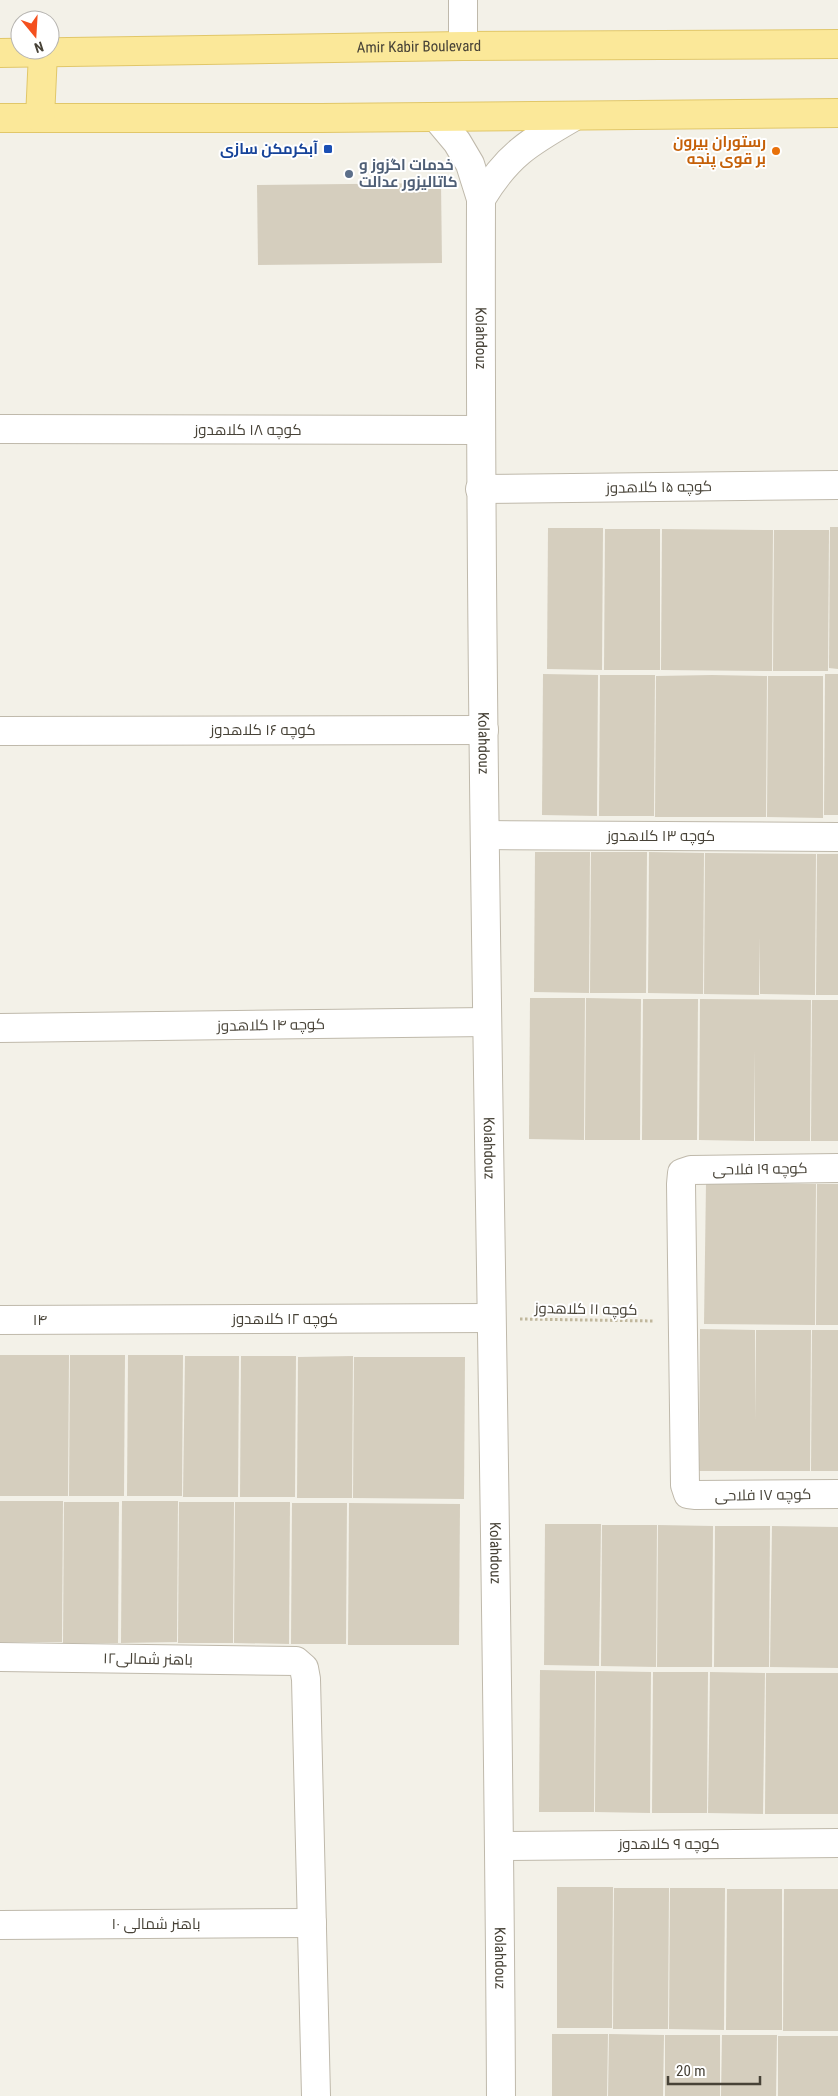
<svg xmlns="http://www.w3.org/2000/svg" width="838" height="2096" viewBox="0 0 838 2096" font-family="'Roboto Condensed',Cairo,sans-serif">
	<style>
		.building { fill: #d5cebe }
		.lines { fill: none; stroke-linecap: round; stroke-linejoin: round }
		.minor-casing { stroke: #bfb9ab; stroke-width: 30 }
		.tertiary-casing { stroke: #bfb9ab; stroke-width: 30 }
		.primary-casing { stroke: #e1c769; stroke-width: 30 }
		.path { stroke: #c0b79c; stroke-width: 3; stroke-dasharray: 2.5 2.5; stroke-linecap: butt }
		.minor { stroke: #fff; stroke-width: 28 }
		.tertiary { stroke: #fff; stroke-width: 28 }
		.primary { stroke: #fbe899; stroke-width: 28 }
		.transit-dot { fill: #1a4fb4; stroke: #fff; stroke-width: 2 }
		.food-dot { fill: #e8710a; stroke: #fff; stroke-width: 2 }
		.service-dot { fill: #5c6f8a; stroke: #fff; stroke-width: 2 }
		.labels { text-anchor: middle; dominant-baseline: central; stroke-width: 4; stroke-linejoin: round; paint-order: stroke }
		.street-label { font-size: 15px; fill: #474237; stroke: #fff }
		.food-label { font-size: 15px; font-weight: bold; fill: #c56008; stroke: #fff; text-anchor: end }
		.transit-label { font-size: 15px; font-weight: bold; fill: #164399; stroke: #fff; text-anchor: end }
		.service-label { font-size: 15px; font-weight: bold; fill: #4e5e75; stroke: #fff; text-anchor: start }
	</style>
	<rect width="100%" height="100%" fill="#f3f1e8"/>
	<g class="building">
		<path d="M441 183 442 263 258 265 257 185Z"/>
		<path d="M830 527H838V669L829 668Z"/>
		<path d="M548 528H603L602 670 547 669Z"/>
		<path d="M605 529H660V670H604Z"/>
		<path d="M662 529 773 530 772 671 661 670Z"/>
		<path d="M774 530H829L828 671H773Z"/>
		<path d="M543 674 598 675 597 816 542 815Z"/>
		<path d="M825 674H838V815H824Z"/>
		<path d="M600 675H655L654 816H599Z"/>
		<path d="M712 675 767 676 766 817H655L656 676Z"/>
		<path d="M768 676H823V818L767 817Z"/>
		<path d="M535 852H590L589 993 534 992Z"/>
		<path d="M591 852H647L646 993H590Z"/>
		<path d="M649 852 704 853 703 994 648 993Z"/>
		<path d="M705 853 816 854 815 995 760 994V937L759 995 704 994Z"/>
		<path d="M817 854H838V995H816Z"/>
		<path d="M530 998H585L584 1140 529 1139Z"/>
		<path d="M586 998 641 999 640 1140H585Z"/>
		<path d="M643 999H698L697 1140H642Z"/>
		<path d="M700 999 811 1000 810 1141H755V1050L754 1141 699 1140Z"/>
		<path d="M812 1000H838V1141H811Z"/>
		<path d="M706 1183 816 1184 815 1325 704 1324Z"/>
		<path d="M817 1184H838V1325H816Z"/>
		<path d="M700 1329 755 1330V1421L756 1330H811L810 1471H699Z"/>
		<path d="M812 1330H838V1471H811Z"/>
		<path d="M0 1355H69L68 1496H0Z"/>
		<path d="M70 1355H125L124 1496H69Z"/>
		<path d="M128 1355H183L182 1496H127Z"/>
		<path d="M185 1356H239L238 1497H183Z"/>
		<path d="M241 1356H296L295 1497H240Z"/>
		<path d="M353 1356 352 1498H297L298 1357Z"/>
		<path d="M354 1357H465L464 1499 353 1498Z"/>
		<path d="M0 1501H63L62 1642H0Z"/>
		<path d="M122 1501H178L177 1642 121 1643Z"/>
		<path d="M64 1502H119L118 1643H63Z"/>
		<path d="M179 1502H234L233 1643H178Z"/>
		<path d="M235 1502H290L289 1644 234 1643Z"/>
		<path d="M292 1503H347L346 1644H291Z"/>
		<path d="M349 1503 460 1504 459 1645H348Z"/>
		<path d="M545 1524H601L599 1666 544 1665Z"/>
		<path d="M602 1525H657L656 1667 601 1666Z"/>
		<path d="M658 1525 713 1526 712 1667H657Z"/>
		<path d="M715 1526H770L769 1667H714Z"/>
		<path d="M772 1526 838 1527V1668L770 1667Z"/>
		<path d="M540 1670 595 1671 594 1812H539Z"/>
		<path d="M596 1671 651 1672 650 1813 595 1812Z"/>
		<path d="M653 1672H708L707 1813H652Z"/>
		<path d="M710 1672 765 1673 763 1814 708 1813Z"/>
		<path d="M766 1673H838V1814H765Z"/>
		<path d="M557 1887H613L612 2028H557Z"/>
		<path d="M614 1888H669L668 2029H613Z"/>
		<path d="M670 1888H725L724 2030 669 2029Z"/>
		<path d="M727 1889H782V2030H726Z"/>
		<path d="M784 1889H838V2031H783Z"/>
		<path d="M552 2034H608L607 2096H552Z"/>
		<path d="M609 2034 664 2035 663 2096H608Z"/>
		<rect x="665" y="2035" width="55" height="61"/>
		<path d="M722 2035H777L776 2096H721Z"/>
		<rect x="778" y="2036" width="60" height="60"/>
	</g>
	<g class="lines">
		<defs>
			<g id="minor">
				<path d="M0 429 480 430"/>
				<path d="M480 489 838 485"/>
				<path d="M0 731 484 730"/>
				<path d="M485 835 838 837"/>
				<path d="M0 1028 487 1022"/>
				<path d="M838 1168 691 1170 682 1173 681 1184 685 1485 688 1494 696 1495 838 1494"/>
				<path d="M0 1320 490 1318"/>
				<path d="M0 1657 296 1661 304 1668 306 1679 316 2096"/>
				<path d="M499 1846 838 1843"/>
				<path d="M0 1925 312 1923"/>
			</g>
			<g id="tertiary">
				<path d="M463 0V46"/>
				<path id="s1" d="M436 117 457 142 470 164 481 199C479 832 498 1464 501 2096"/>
				<path d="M481 199C508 154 530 142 575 116"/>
			</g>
			<g id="primary">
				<path id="s2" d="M0 53 463 46 838 44"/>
				<path d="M0 118H321L838 113"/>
				<path d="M40 118 43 53"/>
			</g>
		</defs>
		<use href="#minor" class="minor-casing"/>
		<use href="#tertiary" class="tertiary-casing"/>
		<use href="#primary" class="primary-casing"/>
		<path class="path" d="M520 1319 654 1321"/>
		<use href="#minor" class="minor"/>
		<use href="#tertiary" class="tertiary"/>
		<use href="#primary" class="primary"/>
	</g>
	<rect class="transit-dot" x="323" y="144" width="10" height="10" rx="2.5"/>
	<circle class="food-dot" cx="776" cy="151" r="5"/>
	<circle class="service-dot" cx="349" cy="174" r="5"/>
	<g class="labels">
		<g class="street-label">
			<text stroke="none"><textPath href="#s2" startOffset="419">Amir Kabir Boulevard</textPath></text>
			<text stroke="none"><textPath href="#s1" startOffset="234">Kolahdouz</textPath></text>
			<text x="248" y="430">کوچه ۱۸ کلاهدوز</text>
			<text transform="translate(659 487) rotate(-1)">کوچه ۱۵ کلاهدوز</text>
			<text x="263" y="730">کوچه ۱۶ کلاهدوز</text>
			<text stroke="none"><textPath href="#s1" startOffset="639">Kolahdouz</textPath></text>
			<text x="661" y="836">کوچه ۱۳ کلاهدوز</text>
			<text transform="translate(271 1025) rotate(-1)">کوچه ۱۴ کلاهدوز</text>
			<text stroke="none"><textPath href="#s1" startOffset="1044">Kolahdouz</textPath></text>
			<text transform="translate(760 1169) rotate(-1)">کوچه ۱۹ فلاحی</text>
			<text transform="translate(586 1309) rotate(1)">کوچه ۱۱ کلاهدوز</text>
			<text x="285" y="1319">کوچه ۱۲ کلاهدوز</text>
			<text x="40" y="1320">۱۴</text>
			<text transform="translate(763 1495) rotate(-1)">کوچه ۱۷ فلاحی</text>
			<text stroke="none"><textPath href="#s1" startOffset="1449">Kolahdouz</textPath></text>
			<text transform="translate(148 1659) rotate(1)">باهنر شمالی۱۲</text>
			<text x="669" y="1844">کوچه ۹ کلاهدوز</text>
			<text x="156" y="1924">۱۰ باهنر شمالی</text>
			<text stroke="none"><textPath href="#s1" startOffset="1854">Kolahdouz</textPath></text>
		</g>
		<g class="food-label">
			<text x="766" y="142">رستوران بیرون<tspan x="766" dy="17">بر قوی پنجه</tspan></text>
		</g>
		<g class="transit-label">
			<text x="318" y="149">آبکرمکن سازی</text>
		</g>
		<g class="service-label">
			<text x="359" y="165">خدمات اگزوز و<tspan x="359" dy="17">کاتالیزور عدالت</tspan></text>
		</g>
	</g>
	<g transform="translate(35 35) rotate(162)"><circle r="24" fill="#ffffff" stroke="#b5b3af"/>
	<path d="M0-4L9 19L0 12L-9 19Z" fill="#f4501e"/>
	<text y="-8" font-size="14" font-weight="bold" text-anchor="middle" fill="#474237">N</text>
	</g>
	<path d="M668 2076v8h92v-8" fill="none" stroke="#474237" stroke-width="2.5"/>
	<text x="676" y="2076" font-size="15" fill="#474237" stroke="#ffffff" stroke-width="4" paint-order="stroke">20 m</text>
</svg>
